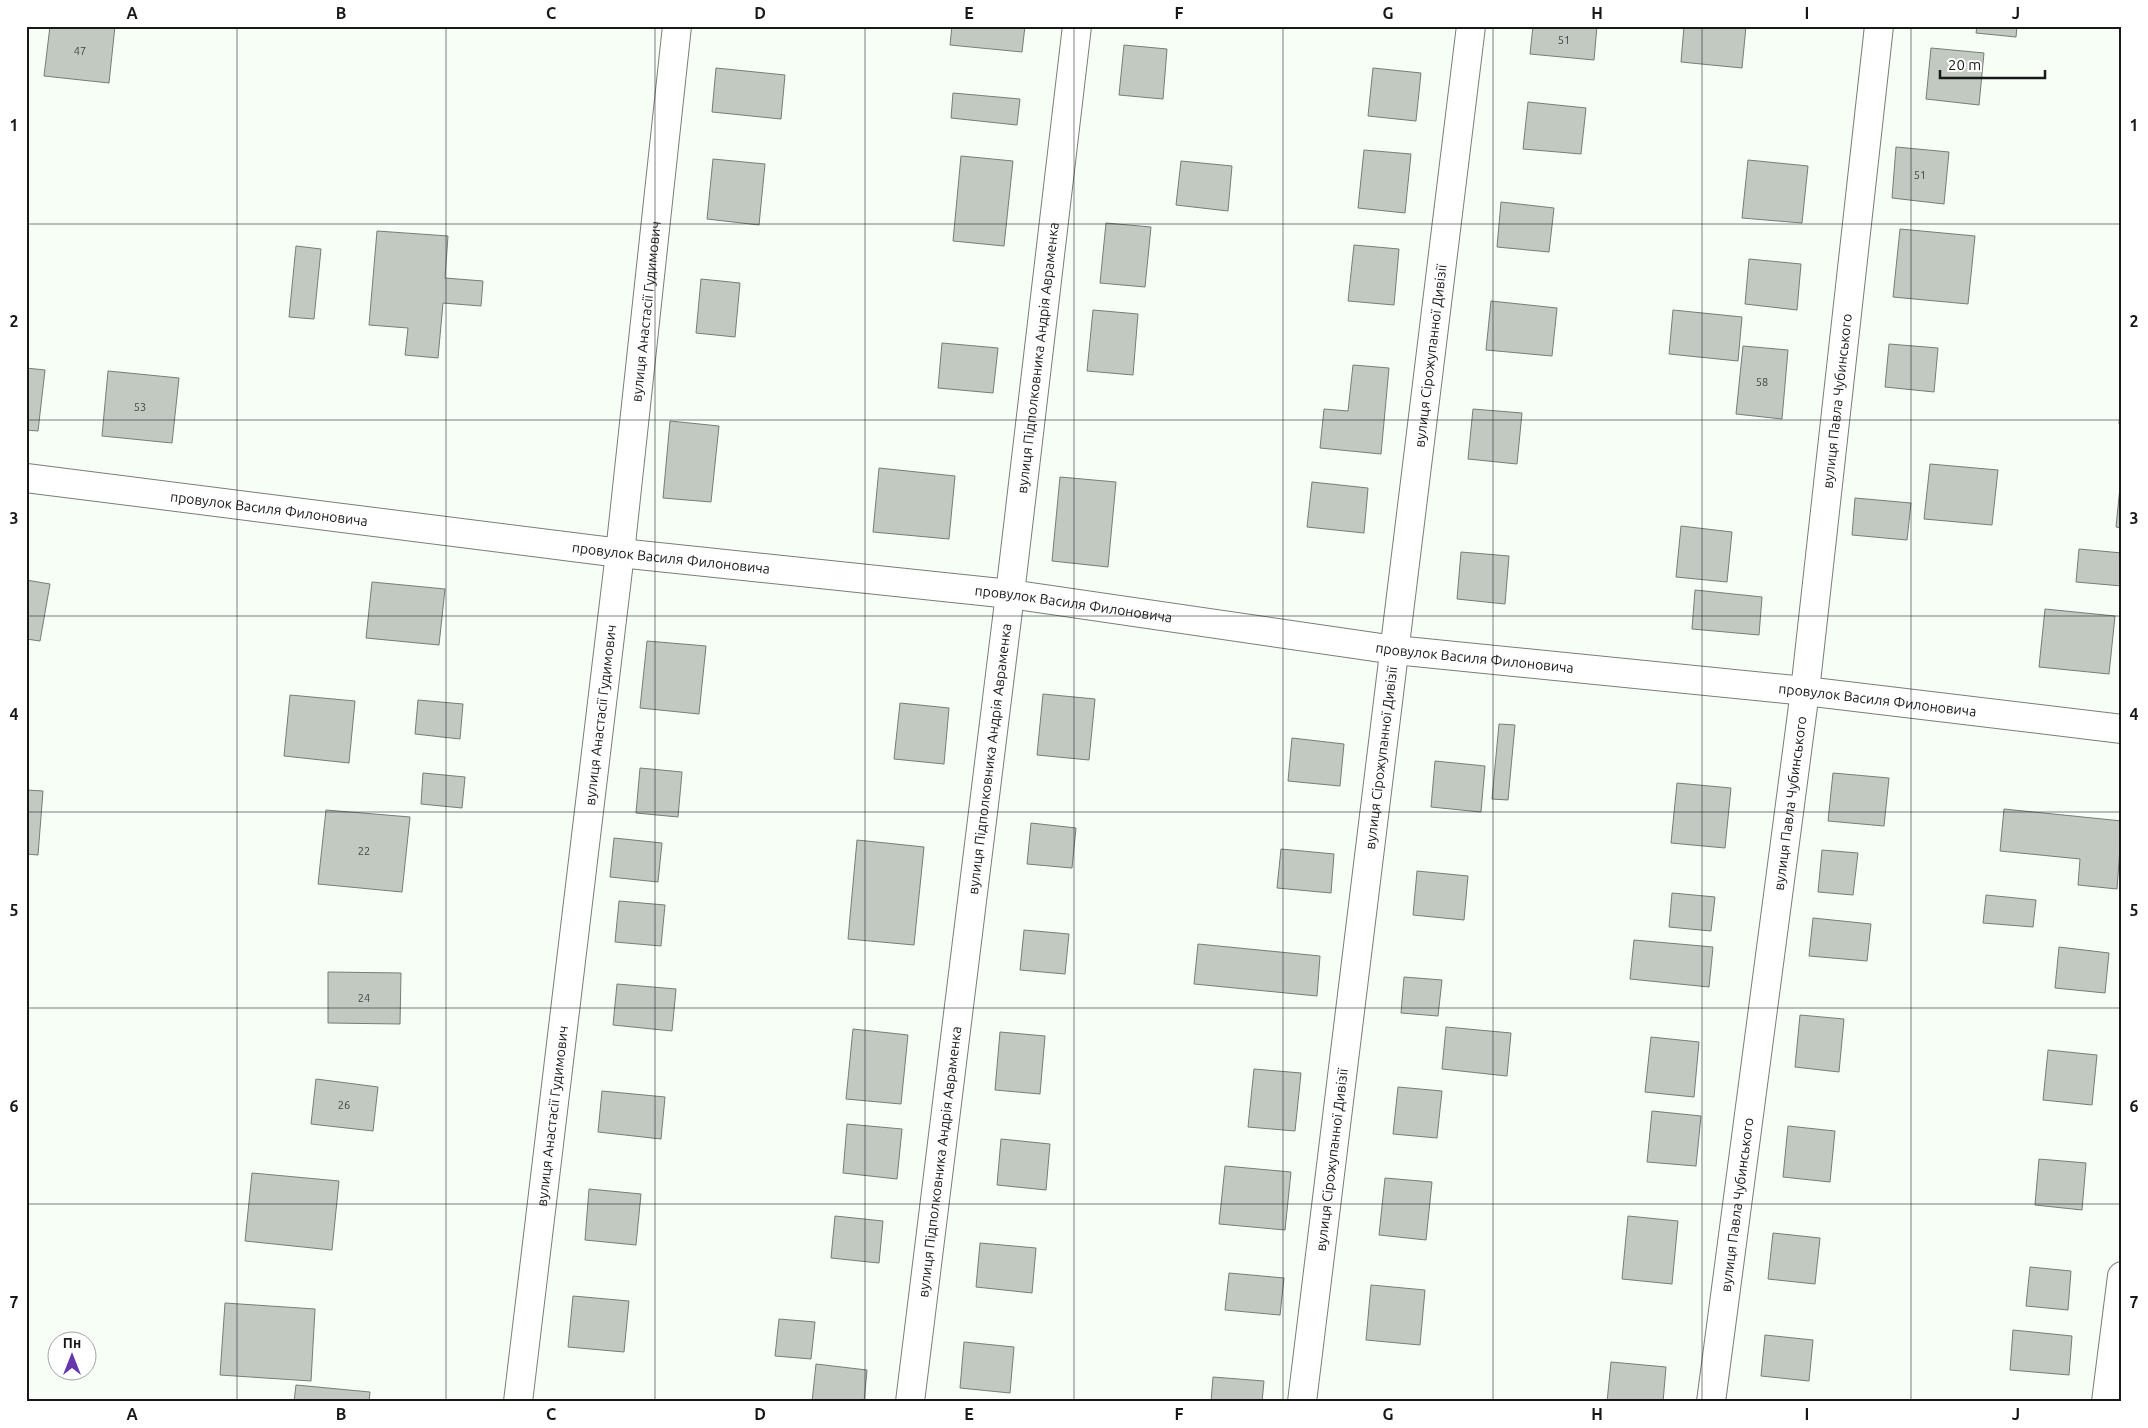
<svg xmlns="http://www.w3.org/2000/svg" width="2148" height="1428" viewBox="0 0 2148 1428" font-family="Ubuntu,sans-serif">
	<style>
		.building { fill: #c1c9c1; stroke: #767d76 }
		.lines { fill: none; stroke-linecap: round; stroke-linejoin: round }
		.minor-casing { stroke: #777e77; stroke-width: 30 }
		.minor { stroke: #fff; stroke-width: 28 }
		.grid { fill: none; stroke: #161916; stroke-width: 1; stroke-opacity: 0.55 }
		.labels { text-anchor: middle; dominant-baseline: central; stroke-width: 5; stroke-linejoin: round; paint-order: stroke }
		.number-label { font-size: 11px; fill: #414541 }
		.street-label { font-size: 14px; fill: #161916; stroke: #fff }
		.neatline { fill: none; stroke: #161916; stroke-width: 2 }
		.grid-label { font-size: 16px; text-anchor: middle; font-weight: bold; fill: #161916 }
	</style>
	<rect width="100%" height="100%" fill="#f6fef6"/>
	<g class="building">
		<path d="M50 26H115L109 83 44 76Z"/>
		<path d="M952 26H1025L1022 52 950 45Z"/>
		<path d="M1533 26H1597L1594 60 1530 54Z"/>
		<path d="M1684 26H1746L1742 68 1681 62Z"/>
		<path d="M1977 26H2017L2016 37 1976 33Z"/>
		<path d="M1124 45 1167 49 1163 99 1119 95Z"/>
		<path d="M1931 48 1984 53 1979 105 1926 99Z"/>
		<path d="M716 68 785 75 781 119 712 112Z"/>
		<path d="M1373 68 1421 73 1416 121 1368 116Z"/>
		<path d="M953 93 1020 99 1017 125 951 118Z"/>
		<path d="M1528 102 1586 108 1581 154 1523 149Z"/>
		<path d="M1896 147 1949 152 1944 204 1892 198Z"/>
		<path d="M1364 150 1411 154 1405 213 1358 208Z"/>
		<path d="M961 156 1013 161 1004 246 953 241Z"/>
		<path d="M713 159 765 164 759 225 707 219Z"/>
		<path d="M1748 160 1808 166 1802 223 1742 218Z"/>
		<path d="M1181 161 1232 166 1228 211 1176 205Z"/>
		<path d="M1501 202 1554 208 1549 252 1497 247Z"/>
		<path d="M1106 223 1151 227 1145 287 1100 283Z"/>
		<path d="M1900 229 1975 236 1968 304 1893 297Z"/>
		<path d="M377 231 448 236 445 278 483 281 481 306 443 303 438 358 405 355 408 328 369 325Z"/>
		<path d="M1354 245 1399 249 1394 305 1348 301Z"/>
		<path d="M296 246 321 249 314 319 289 317Z"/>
		<path d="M1749 259 1801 264 1797 310 1745 304Z"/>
		<path d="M701 279 740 283 735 337 696 333Z"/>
		<path d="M1491 301 1557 308 1552 356 1486 350Z"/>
		<path d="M1093 310 1138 314 1133 375 1087 371Z"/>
		<path d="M1673 310 1742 317 1738 361 1669 354Z"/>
		<path d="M942 343 998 348 993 393 938 388Z"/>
		<path d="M1889 344 1938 348 1934 392 1885 387Z"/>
		<path d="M1743 346 1788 350 1782 419 1736 414Z"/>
		<path d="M1353 365 1389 368 1381 454 1320 448 1324 409 1348 411Z"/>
		<path d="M26 368 45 370 38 431 26 430Z"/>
		<path d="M108 371 179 378 172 443 102 436Z"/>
		<path d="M2122 394V425L2119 424Z"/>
		<path d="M1473 409 1522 413 1517 464 1468 459Z"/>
		<path d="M670 421 719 426 711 502 663 498Z"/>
		<path d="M1930 464 1998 470 1992 525 1924 519Z"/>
		<path d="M879 468 955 476 949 539 873 532Z"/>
		<path d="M1060 477 1116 482 1108 567 1052 561Z"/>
		<path d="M2121 477H2122V528L2116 527Z"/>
		<path d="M1312 482 1368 488 1364 533 1307 527Z"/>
		<path d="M1855 498 1911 503 1907 540 1852 535Z"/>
		<path d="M1681 526 1732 532 1727 582 1676 577Z"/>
		<path d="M2079 549 2122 553V586L2076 582Z"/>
		<path d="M1461 552 1509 556 1505 604 1457 599Z"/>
		<path d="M26 580 50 584 40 641 26 639Z"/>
		<path d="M372 582 445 589 439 645 366 638Z"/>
		<path d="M1695 590 1762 597 1759 635 1692 629Z"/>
		<path d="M2045 609 2115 616 2109 674 2039 667Z"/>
		<path d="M647 641 706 646 699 714 640 708Z"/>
		<path d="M1043 694 1095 699 1089 760 1037 755Z"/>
		<path d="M290 695 355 701 349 763 284 756Z"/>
		<path d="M418 700 463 704 460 739 415 734Z"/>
		<path d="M900 703 949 708 944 764 894 759Z"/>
		<path d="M1499 724 1515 725 1508 800 1492 799Z"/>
		<path d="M1292 738 1344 744 1340 786 1288 781Z"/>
		<path d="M1435 761 1485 766 1481 812 1431 807Z"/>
		<path d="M640 768 682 772 678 817 636 813Z"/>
		<path d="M423 773 465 777 462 808 421 804Z"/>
		<path d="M1833 773 1889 778 1884 826 1828 821Z"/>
		<path d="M1677 783 1731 788 1725 848 1671 843Z"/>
		<path d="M26 790 43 791 38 855 26 854Z"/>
		<path d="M2004 809 2122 821 2117 889 2078 885 2080 859 2000 851Z"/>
		<path d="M326 810 410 817 402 892 318 884Z"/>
		<path d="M1031 823 1076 828 1072 868 1027 864Z"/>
		<path d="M614 838 662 843 658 882 610 877Z"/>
		<path d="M857 840 924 847 914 945 848 939Z"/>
		<path d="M1281 849 1334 854 1331 893 1277 888Z"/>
		<path d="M1822 850 1858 853 1853 895 1818 892Z"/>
		<path d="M1417 871 1468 876 1464 920 1413 915Z"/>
		<path d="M1672 893 1715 897 1711 931 1669 927Z"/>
		<path d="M1986 895 2036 900 2033 927 1983 923Z"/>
		<path d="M619 901 665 905 661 946 615 942Z"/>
		<path d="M1813 918 1871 924 1867 961 1809 956Z"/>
		<path d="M1024 930 1069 934 1065 974 1020 970Z"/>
		<path d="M1634 940 1713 947 1709 987 1630 979Z"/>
		<path d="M1198 944 1320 956 1317 996 1194 984Z"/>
		<path d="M2059 947 2109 953 2105 993 2055 988Z"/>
		<path d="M328 972 401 973 400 1024 328 1023Z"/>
		<path d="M1404 977 1442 980 1438 1016 1401 1013Z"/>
		<path d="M617 984 676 989 672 1031 613 1025Z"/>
		<path d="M1800 1015 1844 1019 1839 1072 1795 1067Z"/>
		<path d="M1446 1027 1511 1033 1507 1076 1442 1069Z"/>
		<path d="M853 1029 908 1035 901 1104 846 1099Z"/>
		<path d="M1000 1032 1045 1036 1040 1094 995 1090Z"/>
		<path d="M1651 1037 1699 1042 1694 1097 1645 1092Z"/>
		<path d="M2048 1050 2097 1055 2092 1105 2043 1100Z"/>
		<path d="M1254 1069 1301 1073 1295 1131 1248 1127Z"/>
		<path d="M316 1079 378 1087 373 1131 311 1124Z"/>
		<path d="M1398 1087 1442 1091 1437 1138 1393 1134Z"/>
		<path d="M602 1091 665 1097 661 1139 598 1132Z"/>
		<path d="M1652 1111 1701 1116 1696 1166 1647 1162Z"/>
		<path d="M847 1124 902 1129 897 1179 843 1173Z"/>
		<path d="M1788 1126 1835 1131 1830 1182 1783 1177Z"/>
		<path d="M1001 1139 1050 1144 1046 1190 997 1185Z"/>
		<path d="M2039 1159 2086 1163 2082 1210 2035 1205Z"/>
		<path d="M1225 1166 1291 1172 1285 1230 1219 1224Z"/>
		<path d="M252 1173 339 1181 332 1250 245 1241Z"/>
		<path d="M1385 1178 1432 1182 1426 1240 1379 1235Z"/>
		<path d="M589 1189 641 1194 636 1245 585 1240Z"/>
		<path d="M835 1216 883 1221 879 1263 831 1258Z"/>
		<path d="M1628 1216 1678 1221 1672 1284 1622 1279Z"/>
		<path d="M1773 1233 1820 1238 1815 1284 1768 1279Z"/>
		<path d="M980 1243 1036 1248 1032 1293 976 1287Z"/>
		<path d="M2030 1267 2071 1271 2068 1310 2026 1306Z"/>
		<path d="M1229 1273 1284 1278 1280 1315 1225 1310Z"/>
		<path d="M1371 1285 1425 1290 1420 1345 1366 1340Z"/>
		<path d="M573 1296 629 1301 624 1352 568 1347Z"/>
		<path d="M225 1303 315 1309 311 1381 220 1375Z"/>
		<path d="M779 1319 815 1322 811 1359 775 1356Z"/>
		<path d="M2013 1330 2072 1336 2069 1375 2010 1370Z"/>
		<path d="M1765 1335 1813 1340 1809 1381 1761 1376Z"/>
		<path d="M964 1342 1014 1347 1010 1393 960 1388Z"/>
		<path d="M1611 1362 1666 1367 1663 1402H1607Z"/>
		<path d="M816 1364 867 1370 864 1402H812Z"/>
		<path d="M1213 1377 1264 1381 1262 1402H1211Z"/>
		<path d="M296 1385 370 1392 369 1402H294Z"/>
	</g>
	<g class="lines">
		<defs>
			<g id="minor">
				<path id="s1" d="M26 478 620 553 1010 594 1395 650 1805 691 2122 729"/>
				<path id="s2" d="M518 1402 620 553 677 26"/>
				<path id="s3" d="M910 1402 1010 594 1077 26"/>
				<path id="s4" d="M1302 1402 1471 26"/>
				<path id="s5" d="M1711 1402 1805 691 1879 26"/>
				<path d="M2106 1402 2122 1276"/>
			</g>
		</defs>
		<use href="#minor" class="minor-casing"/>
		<use href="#minor" class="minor"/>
	</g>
	<path class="grid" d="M237 26V1402M446 26V1402M655 26V1402M865 26V1402M1074 26V1402M1283 26V1402M1493 26V1402M1702 26V1402M1911 26V1402M26 224H2122M26 420H2122M26 616H2122M26 812H2122M26 1008H2122M26 1204H2122"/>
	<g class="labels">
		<g class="number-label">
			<text x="1564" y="40">51</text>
			<text x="80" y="51">47</text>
			<text x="1920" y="175">51</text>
			<text x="1762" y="382">58</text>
			<text x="140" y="407">53</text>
			<text x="364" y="851">22</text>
			<text x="364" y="998">24</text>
			<text x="344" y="1105">26</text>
		</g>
		<g class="street-label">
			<text stroke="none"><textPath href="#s2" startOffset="1098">вулиця Анастасії Гудимович</textPath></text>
			<text stroke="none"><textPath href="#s3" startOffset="1052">вулиця Підполковника Андрія Авраменка</textPath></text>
			<text stroke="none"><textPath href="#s4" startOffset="1054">вулиця Сірожупанної Дивізії</textPath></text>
			<text stroke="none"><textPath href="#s5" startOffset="1009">вулиця Павла Чубинського</textPath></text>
			<text stroke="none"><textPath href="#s1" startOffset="245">провулок Василя Филоновича</textPath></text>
			<text stroke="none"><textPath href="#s1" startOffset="650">провулок Василя Филоновича</textPath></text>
			<text stroke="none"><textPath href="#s1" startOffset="1055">провулок Василя Филоновича</textPath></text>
			<text stroke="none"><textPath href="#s1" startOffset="1460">провулок Василя Филоновича</textPath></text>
			<text stroke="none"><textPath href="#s1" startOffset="1865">провулок Василя Филоновича</textPath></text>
			<text stroke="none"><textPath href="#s2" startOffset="692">вулиця Анастасії Гудимович</textPath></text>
			<text stroke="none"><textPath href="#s3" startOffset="648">вулиця Підполковника Андрія Авраменка</textPath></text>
			<text stroke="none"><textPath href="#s4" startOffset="649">вулиця Сірожупанної Дивізії</textPath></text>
			<text stroke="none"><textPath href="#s5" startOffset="604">вулиця Павла Чубинського</textPath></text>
			<text stroke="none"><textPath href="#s2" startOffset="288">вулиця Анастасії Гудимович</textPath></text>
			<text stroke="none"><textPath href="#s3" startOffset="242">вулиця Підполковника Андрія Авраменка</textPath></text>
			<text stroke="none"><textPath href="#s4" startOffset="244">вулиця Сірожупанної Дивізії</textPath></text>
			<text stroke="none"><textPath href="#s5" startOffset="199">вулиця Павла Чубинського</textPath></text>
		</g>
	</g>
	<rect width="2148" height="1428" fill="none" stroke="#ffffff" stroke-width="55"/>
	<g transform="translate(72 1356)"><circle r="24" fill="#ffffff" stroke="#a2a3a2"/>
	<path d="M0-4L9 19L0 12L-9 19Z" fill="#6735ad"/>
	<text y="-8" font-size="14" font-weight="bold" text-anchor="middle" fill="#161916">Пн</text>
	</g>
	<path d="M1940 70v8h105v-8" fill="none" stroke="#161916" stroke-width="2.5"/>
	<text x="1948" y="70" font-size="15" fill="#161916" stroke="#ffffff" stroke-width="4" paint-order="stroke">20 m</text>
	<rect x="28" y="28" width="2092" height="1372" class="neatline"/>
	<g class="grid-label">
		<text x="132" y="19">A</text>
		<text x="341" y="19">B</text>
		<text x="551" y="19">C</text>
		<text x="760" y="19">D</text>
		<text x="969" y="19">E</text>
		<text x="1179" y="19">F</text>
		<text x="1388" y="19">G</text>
		<text x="1597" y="19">H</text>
		<text x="1807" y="19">I</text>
		<text x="2016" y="19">J</text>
		<text x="14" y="131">1</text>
		<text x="2134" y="131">1</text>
		<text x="14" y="327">2</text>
		<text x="2134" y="327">2</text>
		<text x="14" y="524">3</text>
		<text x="2134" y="524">3</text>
		<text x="14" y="720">4</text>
		<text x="2134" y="720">4</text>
		<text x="14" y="916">5</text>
		<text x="2134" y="916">5</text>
		<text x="14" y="1112">6</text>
		<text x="2134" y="1112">6</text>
		<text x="14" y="1308">7</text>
		<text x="2134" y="1308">7</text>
		<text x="132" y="1420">A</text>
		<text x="341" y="1420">B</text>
		<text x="551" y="1420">C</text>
		<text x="760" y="1420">D</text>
		<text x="969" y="1420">E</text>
		<text x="1179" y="1420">F</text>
		<text x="1388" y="1420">G</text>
		<text x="1597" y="1420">H</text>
		<text x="1807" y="1420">I</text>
		<text x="2016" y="1420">J</text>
	</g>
</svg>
